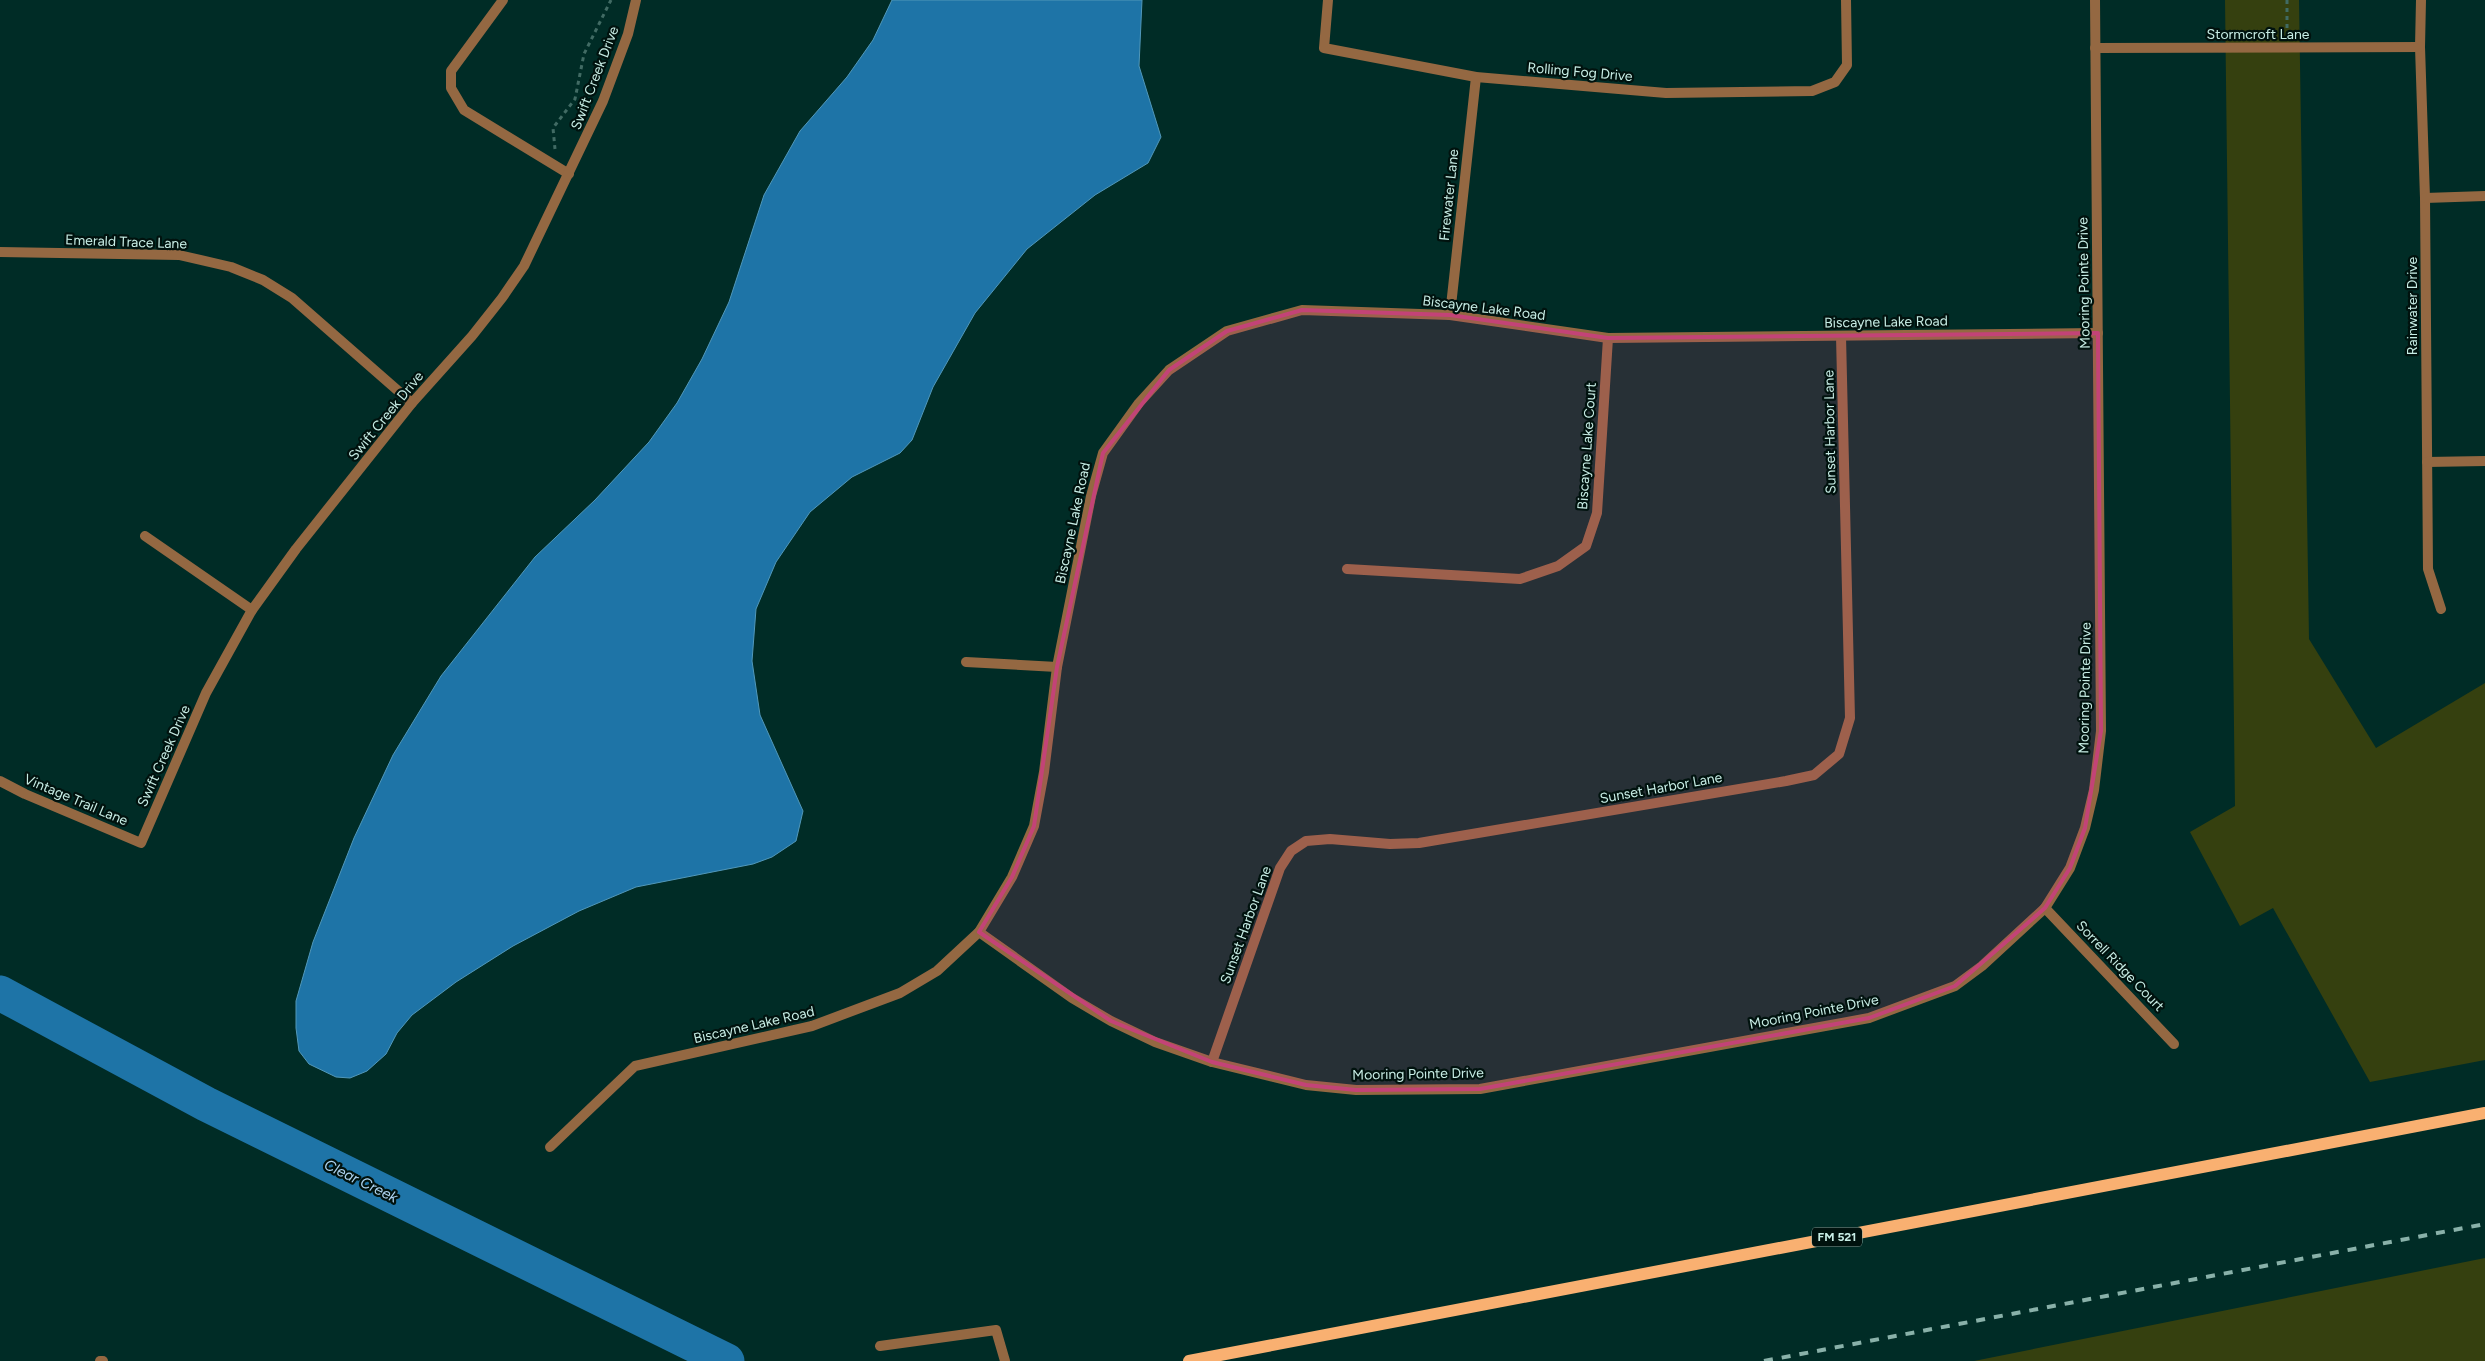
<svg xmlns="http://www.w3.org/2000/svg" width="2485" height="1361" viewBox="0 0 2485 1361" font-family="Figtree,sans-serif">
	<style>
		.green { fill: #35400f }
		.water { fill: #1e74a7; stroke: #5198ba }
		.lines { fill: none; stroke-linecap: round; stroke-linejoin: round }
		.river { stroke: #1e74a7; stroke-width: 35 }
		.path { stroke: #416b64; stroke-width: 3; stroke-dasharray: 4 4; stroke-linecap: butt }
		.lane { stroke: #946842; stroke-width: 10 }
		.street { stroke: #946842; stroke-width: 10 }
		.primary { stroke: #f9b071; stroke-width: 12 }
		.rail { stroke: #89b1a9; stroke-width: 4; stroke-dasharray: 9 9; stroke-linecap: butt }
		.marked { fill: #c34377; fill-opacity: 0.2; stroke: #c34377; stroke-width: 4; stroke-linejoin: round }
		.labels { text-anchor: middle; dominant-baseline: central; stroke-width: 4.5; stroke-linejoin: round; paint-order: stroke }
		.shield { fill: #00120e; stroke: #8baba4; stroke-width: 1 }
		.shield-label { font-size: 12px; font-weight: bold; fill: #c7ede5 }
		.street-label { font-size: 14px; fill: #c7ede5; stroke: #00120e }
		.water-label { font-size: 15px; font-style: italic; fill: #acd2ef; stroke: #00120e }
	</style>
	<rect width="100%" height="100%" fill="#002c26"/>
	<g class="green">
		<path d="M2225 0H2299L2309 639 2376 748 2485 683V1060L2370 1082 2273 908 2240 926 2190 832 2235 806Z"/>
		<path d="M2485 1258V1361H1974Z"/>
	</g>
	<path class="water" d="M892 0H1142L1139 66 1161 137 1148 163 1095 195 1027 249 975 313 933 387 912 440 900 453 852 477 810 512 776 562 756 609 752 661 760 715 803 811 796 841 772 857 753 864 636 887 579 911 513 946 456 982 412 1015 397 1033 386 1054 367 1071 350 1078 336 1077 309 1064 299 1051 296 1028V1001L313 942 354 838 393 755 441 676 535 557 595 500 649 442 677 403 702 359 729 302 764 195 800 131 847 77 873 40Z"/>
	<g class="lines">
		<path class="river" d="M0 993 206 1104 727 1361"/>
		<g class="path">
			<path d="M2287 0V34"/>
			<path d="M555 149 553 128 575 99 584 54 611 0"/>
		</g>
		<g class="lane">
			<path d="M880 1346 996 1330 1005 1361"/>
			<path d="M100 1361H103"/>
		</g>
		<g class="street">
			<path d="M503 0 451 71V88L464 110 569 174"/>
			<path d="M1328 0 1324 48 1476 77 1666 93 1812 91 1835 82 1847 65 1846 0"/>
			<path d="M2421 0 2420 47 2425 198 2428 569 2441 609"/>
			<path d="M2095 48 2420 47"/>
			<path d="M2425 198 2485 196"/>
			<path d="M0 252 179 255 231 267 263 280 292 298 412 403"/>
			<path d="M1450 315 1476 77"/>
			<path d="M2427 462 2485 461"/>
			<path d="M145 536 252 610"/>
			<path d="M1347 569 1520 579 1558 566 1586 546 1597 513 1608 338"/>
			<path d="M966 662 1057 667"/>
			<path d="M0 781 25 794 141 843 206 693 252 610 296 549 412 403 472 336 502 298 524 266 603 101 628 34 636 0"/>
			<path d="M2045 908 2174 1044"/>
			<path d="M979 932 1072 998 1111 1021 1155 1042 1212 1062 1306 1085 1356 1090 1480 1089 1869 1018 1955 986 1982 966 2045 908 2070 868 2085 828 2094 790 2101 731 2095 0"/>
			<path d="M1212 1062 1280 868 1291 851 1306 841 1330 839 1390 844 1419 843 1786 781 1814 775 1839 754 1850 718 1841 336"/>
			<path d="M550 1147 635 1066 812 1026 900 993 937 971 979 932 1012 877 1034 826 1044 772 1057 667 1091 496 1103 453 1139 403 1169 370 1227 331 1302 310 1450 315 1608 338 2098 333"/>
		</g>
		<path class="primary" d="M1189 1361 2485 1113"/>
		<path class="rail" d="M1764 1361 2485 1224"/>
	</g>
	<path class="marked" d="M1302 310 1450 315 1608 338 2098 333 2101 731 2085 828 2070 868 2045 908 1955 986 1869 1018 1480 1089 1356 1090 1306 1085 1212 1062 1111 1021 979 932 1012 877 1034 826 1057 667 1103 453 1169 370 1227 331Z"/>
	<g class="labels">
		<rect class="shield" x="1812" y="1227.5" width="50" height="19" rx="4"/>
		<g class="shield-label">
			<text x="1837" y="1237">FM 521</text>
		</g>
		<g class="street-label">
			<text x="2258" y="34">Stormcroft Lane</text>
			<text transform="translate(1580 72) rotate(5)">Rolling Fog Drive</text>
			<text transform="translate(595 78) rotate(-69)">Swift Creek Drive</text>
			<text transform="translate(1449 195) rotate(-84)">Firewater Lane</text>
			<text transform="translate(126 242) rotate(2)">Emerald Trace Lane</text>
			<text transform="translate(2084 283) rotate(-91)">Mooring Pointe Drive</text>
			<text transform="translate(2412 306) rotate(-90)">Rainwater Drive</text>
			<text transform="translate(1484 308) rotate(7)">Biscayne Lake Road</text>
			<text transform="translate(1886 322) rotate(-1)">Biscayne Lake Road</text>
			<text transform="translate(386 416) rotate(-51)">Swift Creek Drive</text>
			<text transform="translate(1830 432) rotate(-91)">Sunset Harbor Lane</text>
			<text transform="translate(1587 446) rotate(-86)">Biscayne Lake Court</text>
			<text transform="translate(1073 523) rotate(-78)">Biscayne Lake Road</text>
			<text transform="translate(2085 688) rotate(-89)">Mooring Pointe Drive</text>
			<text transform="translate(164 756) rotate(-66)">Swift Creek Drive</text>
			<text transform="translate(1661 788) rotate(-10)">Sunset Harbor Lane</text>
			<text transform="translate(76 800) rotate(23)">Vintage Trail Lane</text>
			<text transform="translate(1246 925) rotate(-70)">Sunset Harbor Lane</text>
			<text transform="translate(2120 966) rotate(46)">Sorrell Ridge Court</text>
			<text transform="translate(1814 1012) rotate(-11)">Mooring Pointe Drive</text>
			<text transform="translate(754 1025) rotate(-13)">Biscayne Lake Road</text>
			<text transform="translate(1418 1074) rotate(-1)">Mooring Pointe Drive</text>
		</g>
		<g class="water-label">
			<text transform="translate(361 1181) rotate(26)">Clear Creek</text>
		</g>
	</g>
</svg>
